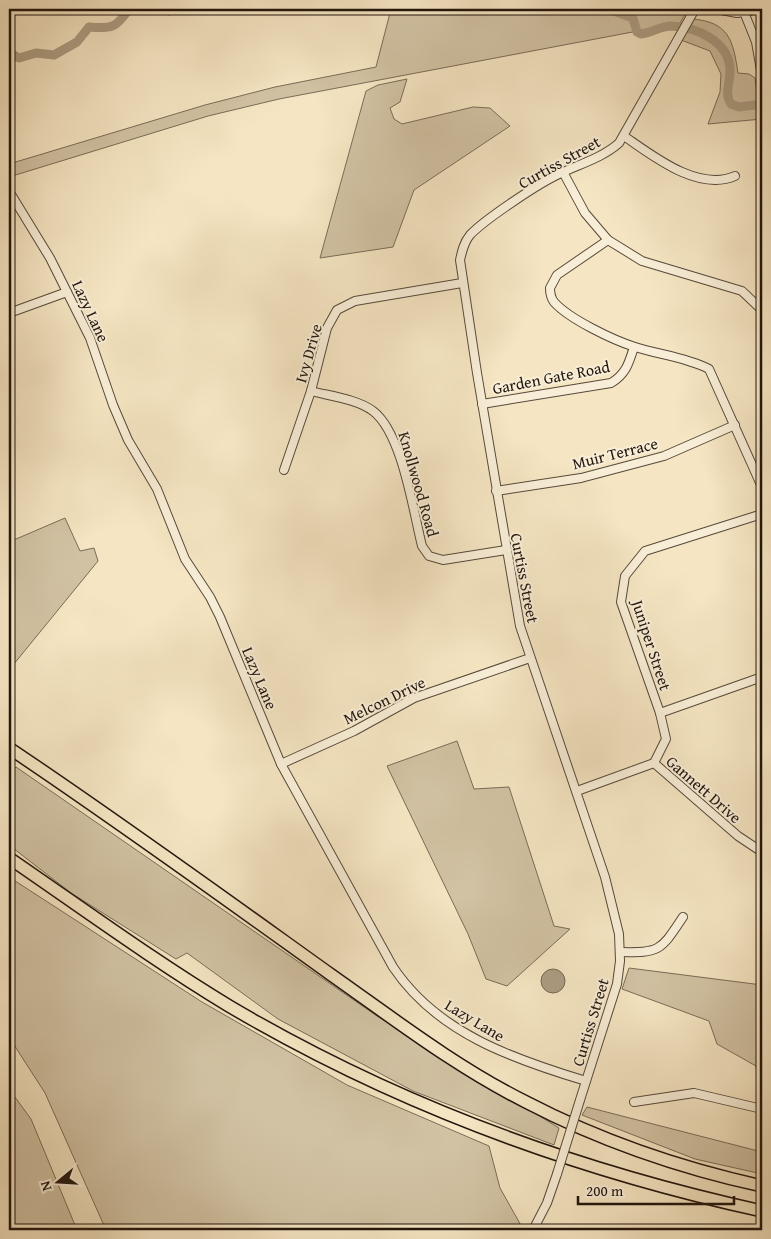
<svg xmlns="http://www.w3.org/2000/svg" width="771" height="1239" viewBox="0 0 771 1239" font-family="'Gentium Book Plus',serif">
	<style>
		.green { fill: #d1c2a3; stroke: #796c58 }
		.water { fill: #ad9e84; stroke: #756754 }
		.lines { fill: none; stroke-linecap: round; stroke-linejoin: round }
		.river { stroke: #ad9e84; stroke-width: 9 }
		.minor-casing { stroke: #56493a; stroke-width: 10 }
		.highway-casing { stroke: #21150d; stroke-width: 14 }
		.minor { stroke: #f8eed7; stroke-width: 8 }
		.highway { stroke: #f5e5c2; stroke-width: 11 }
		.minor-bridge-casing { stroke: #56493a; stroke-width: 10; stroke-linecap: butt }
		.minor-bridge { stroke: #f8eed7; stroke-width: 8 }
		.labels { text-anchor: middle; dominant-baseline: central; stroke-width: 4; stroke-linejoin: round; paint-order: stroke }
		.street-label { font-size: 16px; fill: #21150d; stroke: #f8eed7 }
	</style>
	<rect width="100%" height="100%" fill="#f5e5c2"/>
	<filter id="stains"><feTurbulence type="fractalNoise" baseFrequency=".004" numOctaves="4"/><feColorMatrix values="0 0 0 0 .2 0 0 0 0 .09 0 0 0 0 .02 0 0 0 .5 -.17"/></filter>
	<radialGradient id="worn" r=".72"><stop offset=".6" stop-color="#630" stop-opacity="0"/><stop offset="1" stop-color="#630" stop-opacity=".3"/></radialGradient>
	<g class="green">
		<path d="M391 9H621L624 17 669 9H688L680 23 279 99 208 116 9 177V164L205 105 275 87 376 67Z"/>
		<path d="M692 19C729 22 733 40 738 73L749 74 755 78C756 93 762 103 762 119L708 124 720 92 721 74 710 51 681 40Z"/>
		<path d="M407 79 400 102 390 108 394 119 402 124 473 107 490 108 510 126 414 190 393 247 320 258 366 91 378 85Z"/>
		<path d="M65 518 80 551 94 548 98 561 9 670V542Z"/>
		<path d="M457 741 474 789 509 787 554 926 570 929 507 986 486 979 468 934 387 766Z"/>
		<path d="M16 767 377 1016 559 1128 554 1145 413 1091 278 1019 187 953 176 959 71 893 9 845V776Z"/>
		<path d="M9 877 202 1002 347 1085 489 1146 500 1188 523 1229 106 1230 45 1093 9 1037Z"/>
		<path d="M629 968 762 985V1097H760L756 1066 717 1044 709 1021 622 989Z"/>
		<path d="M9 1089 31 1119 77 1230H9Z"/>
		<path d="M587 1107 762 1152V1174L695 1159 582 1115Z"/>
	</g>
	<circle class="water" cx="553" cy="981" r="12"/>
	<g class="lines">
		<g class="river">
			<path d="M165 9 169 11 173 9"/>
			<path d="M608 9 633 18 637 32 641 34C651 33 661 26 671 26 696 27 730 41 730 71 730 83 724 93 731 104L739 107 762 104"/>
			<path d="M9 52 19 58 36 53 54 55 77 42 89 27C112 29 116 28 129 9"/>
		</g>
		<defs>
			<g id="minor">
				<path d="M716 9 737 13 760 9"/>
				<path d="M744 12 756 42 762 76"/>
				<path d="M624 136C653 156 698 192 735 176"/>
				<path d="M563 172 585 213 608 240 642 261 742 291 762 310"/>
				<path d="M9 191 50 258 90 338 113 405 128 440 157 489 185 559 210 597 220 617 281 764 393 967C437 1033 513 1059 586 1081"/>
				<path d="M608 240 557 275 550 288C550 293 551 298 554 302 569 319 613 340 635 347 660 355 685 357 709 369L762 487"/>
				<path d="M9 313 67 292"/>
				<path d="M311 391C330 396 357 399 373 411 402 433 413 510 422 546L429 556 443 560 506 550"/>
				<path d="M482 404 611 383C626 374 629 363 634 347"/>
				<path d="M284 470 311 391 327 328 337 310 355 301 462 283"/>
				<path d="M496 491 581 478 664 456 735 425"/>
				<path d="M660 713 762 677"/>
				<path d="M654 763 738 836 762 852"/>
				<path d="M281 764 354 731 414 698 530 658"/>
				<path d="M577 791 654 763 666 739 660 713 621 602 625 576 645 551 762 514"/>
				<path d="M620 952C661 953 661 950 683 917"/>
				<path d="M580 1100 617 984 620 961 619 934 605 877 520 626 477 373 460 260C462 251 464 242 470 235 484 220 535 186 555 176 576 165 601 159 619 143L695 9"/>
				<path d="M634 1102 694 1093 762 1109"/>
				<path d="M533 1230 547 1203 557 1174"/>
			</g>
			<g id="highway">
				<path d="M9 748C118 821 224 898 330 974 394 1019 456 1067 526 1102 601 1141 680 1168 762 1186"/>
				<path d="M9 858C82 908 153 960 229 1006 395 1104 575 1170 762 1211"/>
			</g>
		</defs>
		<use href="#minor" class="minor-casing"/>
		<use href="#highway" class="highway-casing"/>
		<use href="#minor" class="minor"/>
		<use href="#highway" class="highway"/>
		<defs>
			<path id="minor-bridge" d="M557 1174 580 1100"/>
		</defs>
		<use href="#minor-bridge" class="minor-bridge-casing"/>
		<use href="#minor-bridge" class="minor-bridge"/>
	</g>
	<g class="labels">
		<g class="street-label">
			<text transform="translate(559 162) rotate(-29)">Curtiss Street</text>
			<text transform="translate(91 311) rotate(65)">Lazy Lane</text>
			<text transform="translate(308 353) rotate(-74)">Ivy Drive</text>
			<text transform="translate(551 377) rotate(-11)">Garden Gate Road</text>
			<text transform="translate(615 453) rotate(-14)">Muir Terrace</text>
			<text transform="translate(419 484) rotate(74)">Knollwood Road</text>
			<text transform="translate(525 578) rotate(79)">Curtiss Street</text>
			<text transform="translate(652 645) rotate(72)">Juniper Street</text>
			<text transform="translate(260 678) rotate(67)">Lazy Lane</text>
			<text transform="translate(384 700) rotate(-26)">Melcon Drive</text>
			<text transform="translate(704 789) rotate(41)">Gannett Drive</text>
			<text transform="translate(475 1020) rotate(31)">Lazy Lane</text>
			<text transform="translate(590 1022) rotate(-73)">Curtiss Street</text>
		</g>
	</g>
	<rect width="771" height="1239" fill="none" stroke="#f5e5c2" stroke-width="30"/>
	<rect x="10" y="10" width="751" height="1219" fill="none" stroke="#21150d" stroke-width="2.5"/>
	<rect x="15" y="15" width="741" height="1209" fill="none" stroke="#21150d"/>
	<g transform="translate(58 1182) rotate(252)" stroke="#f8eed7" stroke-width="4" paint-order="stroke">
	<path d="M0-4L9 19L0 12L-9 19Z" fill="#21150d"/>
	<text y="-8" font-size="14" font-weight="bold" text-anchor="middle" fill="#21150d">N</text>
	</g>
	<path d="M578 1196v8h156v-8" fill="none" stroke="#21150d" stroke-width="2.5"/>
	<text x="586" y="1196" font-size="15" fill="#21150d" stroke="#f8eed7" stroke-width="4" paint-order="stroke">200 m</text>
	<rect width="100%" height="100%" filter="url(#stains)"/>
	<rect width="100%" height="100%" fill="url(#worn)"/>
</svg>
